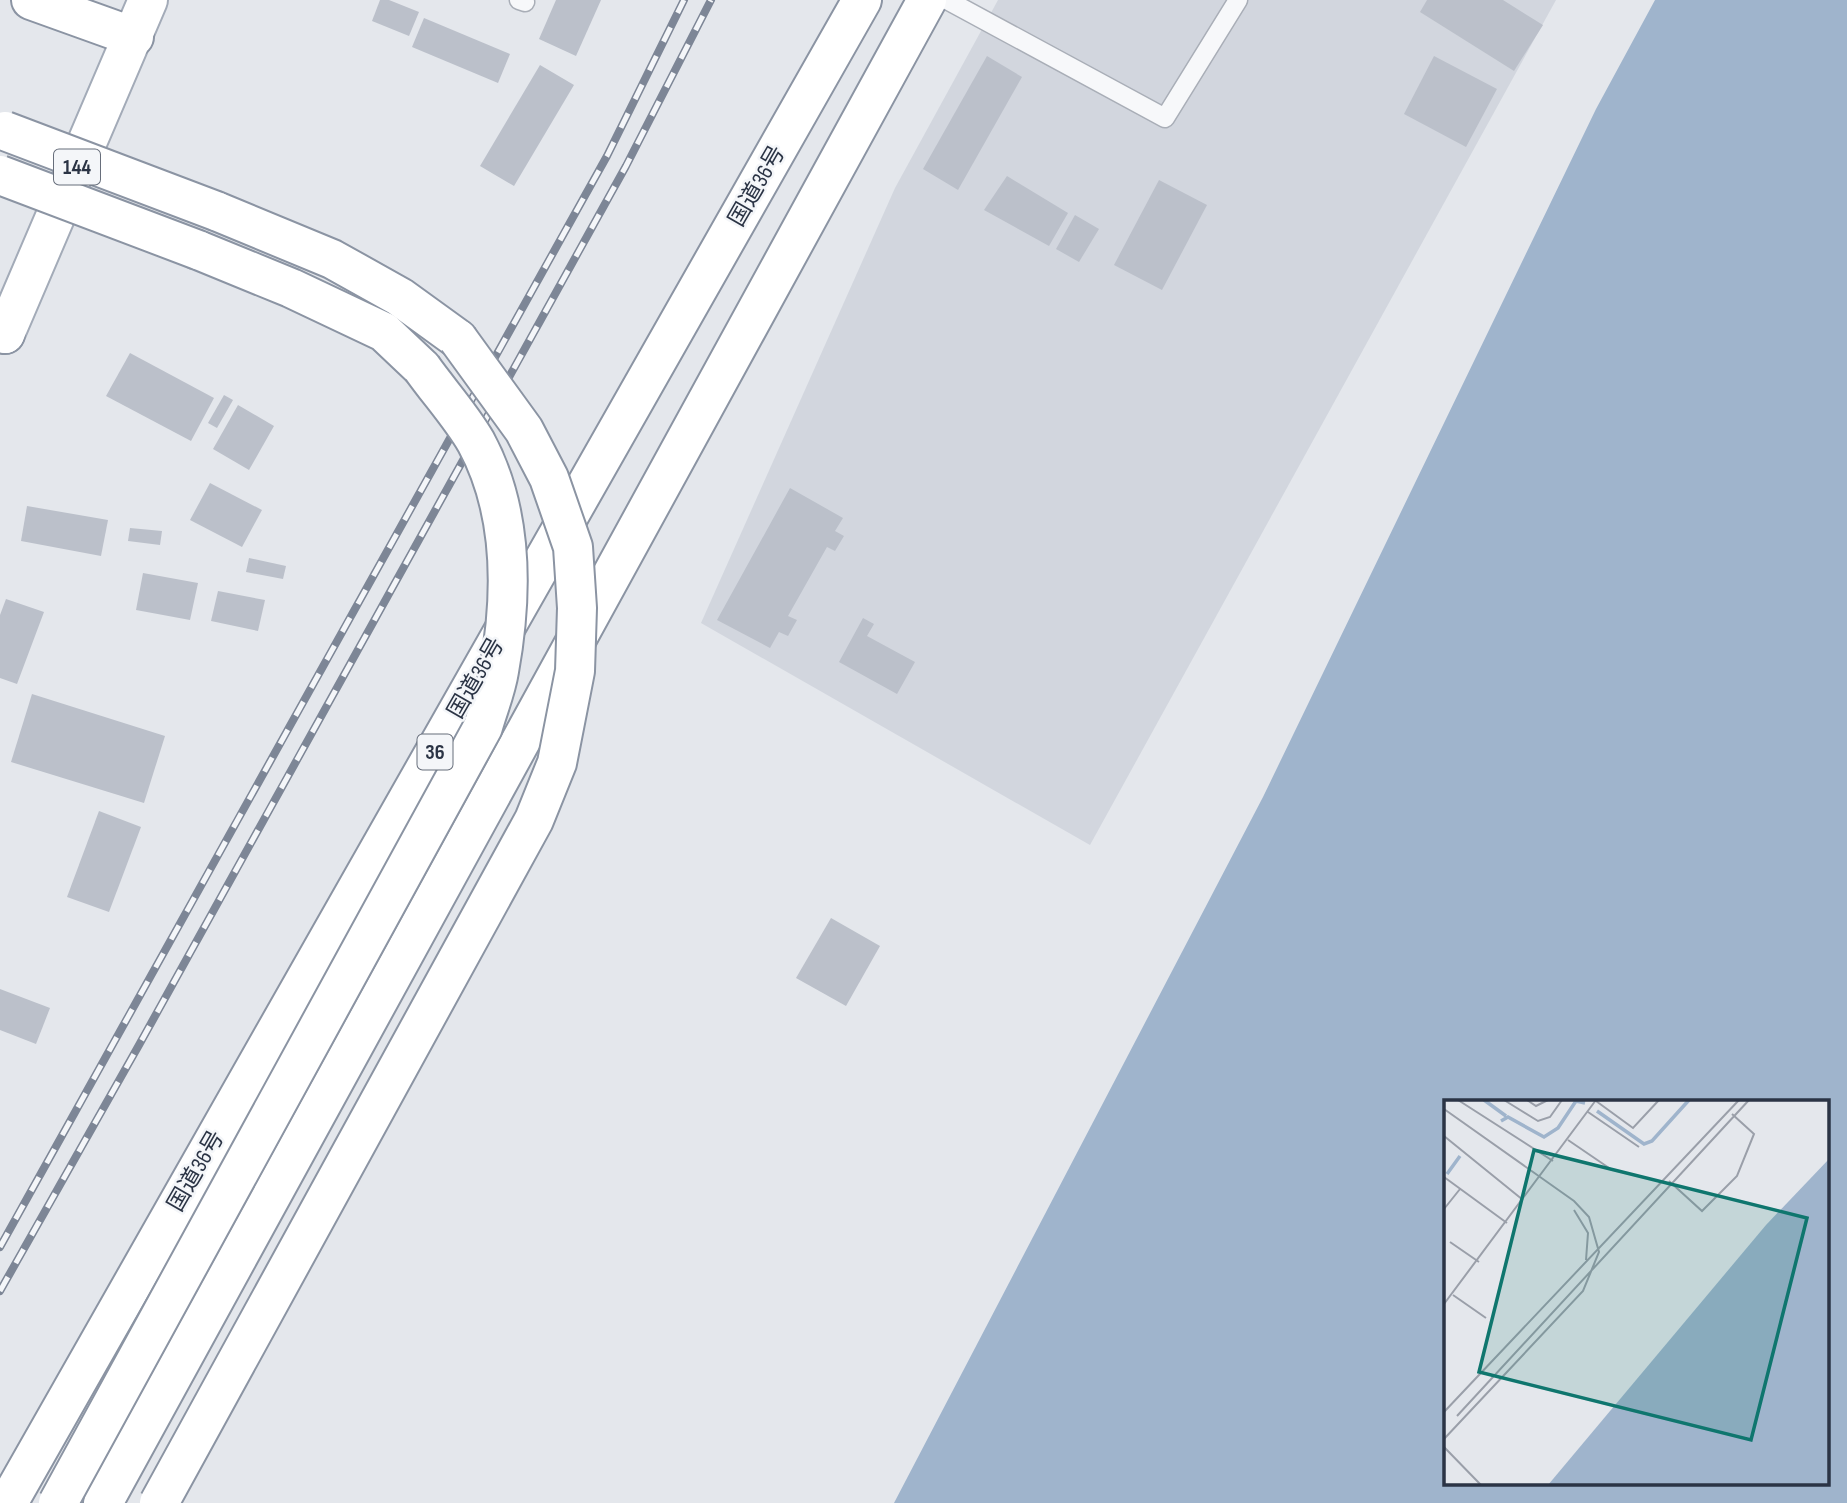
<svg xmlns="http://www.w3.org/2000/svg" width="1847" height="1503" viewBox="0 0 1847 1503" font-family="'Sofia Sans Condensed','Noto Sans JP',sans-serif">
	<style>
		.built { fill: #d2d6de }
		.water { fill: #9fb4cc; fill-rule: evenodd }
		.building { fill: #bbc0ca }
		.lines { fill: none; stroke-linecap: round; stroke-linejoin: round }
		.service-casing { stroke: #a9aeb7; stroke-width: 21 }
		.primary-casing { stroke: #a3abb8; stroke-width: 42 }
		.trunk-casing { stroke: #8b94a3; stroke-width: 42 }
		.motorway-casing { stroke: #8b94a3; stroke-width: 42 }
		.service { stroke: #f7f8fa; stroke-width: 18 }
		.primary { stroke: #fff; stroke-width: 38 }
		.trunk { stroke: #fff; stroke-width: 38 }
		.motorway { stroke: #fff; stroke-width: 38 }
		.rail-casing { stroke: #7d8696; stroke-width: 8 }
		.rail { stroke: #f4f6f9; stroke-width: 5; stroke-dasharray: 16; stroke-linecap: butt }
		.motorway-bridge-casing { stroke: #8b94a3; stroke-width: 42; stroke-linecap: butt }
		.motorway-bridge { stroke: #fff; stroke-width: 38 }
		.labels { text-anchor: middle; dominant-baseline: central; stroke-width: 5; stroke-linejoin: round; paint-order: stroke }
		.shield { fill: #f4f6f9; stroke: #676e7b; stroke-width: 2 }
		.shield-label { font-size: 21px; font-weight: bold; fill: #2b3445 }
		.street-label { font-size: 23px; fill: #2b3445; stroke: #f4f6f9 }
		.inset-river { fill: none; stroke: #9fb4cc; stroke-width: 3.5 }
		.inset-road { fill: none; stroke: #9a9fa9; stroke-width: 2 }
		.view { fill: #0f766e; fill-opacity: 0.15; stroke: #0f766e; stroke-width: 3.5 }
		.inset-edge { fill: none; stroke: #2b3445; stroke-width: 3.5 }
	</style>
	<rect width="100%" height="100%" fill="#e4e7ec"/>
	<path class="built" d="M998 0H1556L1090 845 701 623 895 188Z"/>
	<path class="water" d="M1655 0H1847V1503H894L1263 797 1596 109ZM1446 1102H1828V1484H1446Z"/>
	<g class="building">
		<path d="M380 0H389L419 12 409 36 372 21Z"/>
		<path d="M556 0H601L576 56 539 39Z"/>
		<path d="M1427 0H1503L1543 25 1514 71 1420 12Z"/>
		<path d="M424 18 510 54 498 83 412 47Z"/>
		<path d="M987 56 1022 77 958 190 923 169Z"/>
		<path d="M1434 56 1497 89 1466 147 1404 114Z"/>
		<path d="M540 65 574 85 514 186 480 166Z"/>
		<path d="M1007 176 1068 213 1049 246 984 210Z"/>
		<path d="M1159 180 1207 205 1162 290 1114 265Z"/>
		<path d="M1075 215 1099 229 1079 262 1056 249Z"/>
		<path d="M130 353 214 398 191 441 106 396Z"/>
		<path d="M224 395 233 400 217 428 208 423Z"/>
		<path d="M238 405 274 426 249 470 213 449Z"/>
		<path d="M210 483 262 510 242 547 190 520Z"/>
		<path d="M790 488 843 518 835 531 844 536 835 551 827 547 788 616 797 620 788 636 779 632 770 648 717 620Z"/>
		<path d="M27 506 108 520 101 556 21 541Z"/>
		<path d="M130 528 162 531 160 545 128 541Z"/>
		<path d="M249 558 286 566 283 579 246 572Z"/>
		<path d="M143 573 198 583 190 620 136 610Z"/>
		<path d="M218 591 265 600 258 631 211 621Z"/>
		<path d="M6 599 44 612 17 684 0 678V615Z"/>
		<path d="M863 618 874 624 867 636 915 662 897 694 839 662Z"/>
		<path d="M32 694 165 736 144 803 11 762Z"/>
		<path d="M99 811 141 827 109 912 67 897Z"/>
		<path d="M831 918 880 946 846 1006 796 978Z"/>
		<path d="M0 989 50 1008 36 1044 0 1030Z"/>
	</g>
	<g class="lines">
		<defs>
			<g id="service">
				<path d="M519 0 525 2"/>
				<path d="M947 0 1165 118 1238 0"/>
			</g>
			<path id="primary" d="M5 334 148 0"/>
			<g id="trunk">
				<path d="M8 1503 862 0"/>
				<path d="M103 1503 927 0"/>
			</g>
			<g id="motorway">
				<path d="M31 0 134 37"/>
				<path d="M216 211 332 259 400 297 458 339"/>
				<path d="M198 250 291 288 384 332 422 368"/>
				<path d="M0 332 5 334"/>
			</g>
		</defs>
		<use href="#service" class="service-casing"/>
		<use href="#primary" class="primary-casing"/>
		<use href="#trunk" class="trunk-casing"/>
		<use href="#motorway" class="motorway-casing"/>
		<use href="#service" class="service"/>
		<use href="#primary" class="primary"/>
		<use href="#trunk" class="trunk"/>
		<use href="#motorway" class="motorway"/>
		<defs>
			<g id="rail">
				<path d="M0 1247 607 156 684 0"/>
				<path d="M0 1291 139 1045 626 166 711 0"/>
			</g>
		</defs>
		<use href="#rail" class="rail-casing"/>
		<use href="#rail" class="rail"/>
		<defs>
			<g id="motorway-bridge">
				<path d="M5 131 216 211"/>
				<path d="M0 175 198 250"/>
				<path d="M58 1503 483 727C488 709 496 690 499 671 513 594 514 512 476 442 461 416 439 392 422 368"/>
				<path d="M159 1503 534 820 557 763 575 671 577 608 573 547 549 478 524 430 458 339"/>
			</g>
		</defs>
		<use href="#motorway-bridge" class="motorway-bridge-casing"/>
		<use href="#motorway-bridge" class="motorway-bridge"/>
	</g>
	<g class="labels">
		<g class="shield">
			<rect x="54" y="149.5" width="46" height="35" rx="5"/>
			<rect x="417.5" y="734.5" width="35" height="35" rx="5"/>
		</g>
		<g class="shield-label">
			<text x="77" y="167">144</text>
			<text x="435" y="752">36</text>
		</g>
		<g class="street-label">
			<text transform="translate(757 186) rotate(-60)">国道36号</text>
			<text transform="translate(476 678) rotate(-60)">国道36号</text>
			<text transform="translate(196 1171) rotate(-60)">国道36号</text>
		</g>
	</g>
	<g transform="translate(1444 1100)">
		<rect width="385" height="385" fill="#e4e7ec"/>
		<path d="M385 59V385H104L322 125Z" fill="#9fb4cc"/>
		<path class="inset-river" d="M40 0 62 16M153 11 200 44 208 41 245 0M57 21 64 17 100 37 114 28 132 1 141 3M3 74 16 56"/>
		<path class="inset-road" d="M14 0 109 61M60 0 94 21 106 17 118 0M83 0 92 6 104 0M152 1 189 28 215 0M0 9 130 101 145 117 155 152 139 191 0 339M144 12 195 47M0 36 79 100M124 40 168 70M0 77 63 123M225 81 258 111 293 76 310 34 288 14M0 109 16 89M130 110 144 133 142 160M6 142 35 162M9 195 42 218M0 204 152 0M0 312 295 0M13 316 305 0M0 347 37 385"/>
		<path class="view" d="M90 50 363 118 307 340 35 272Z"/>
		<rect width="385" height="385" class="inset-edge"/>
	</g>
</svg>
